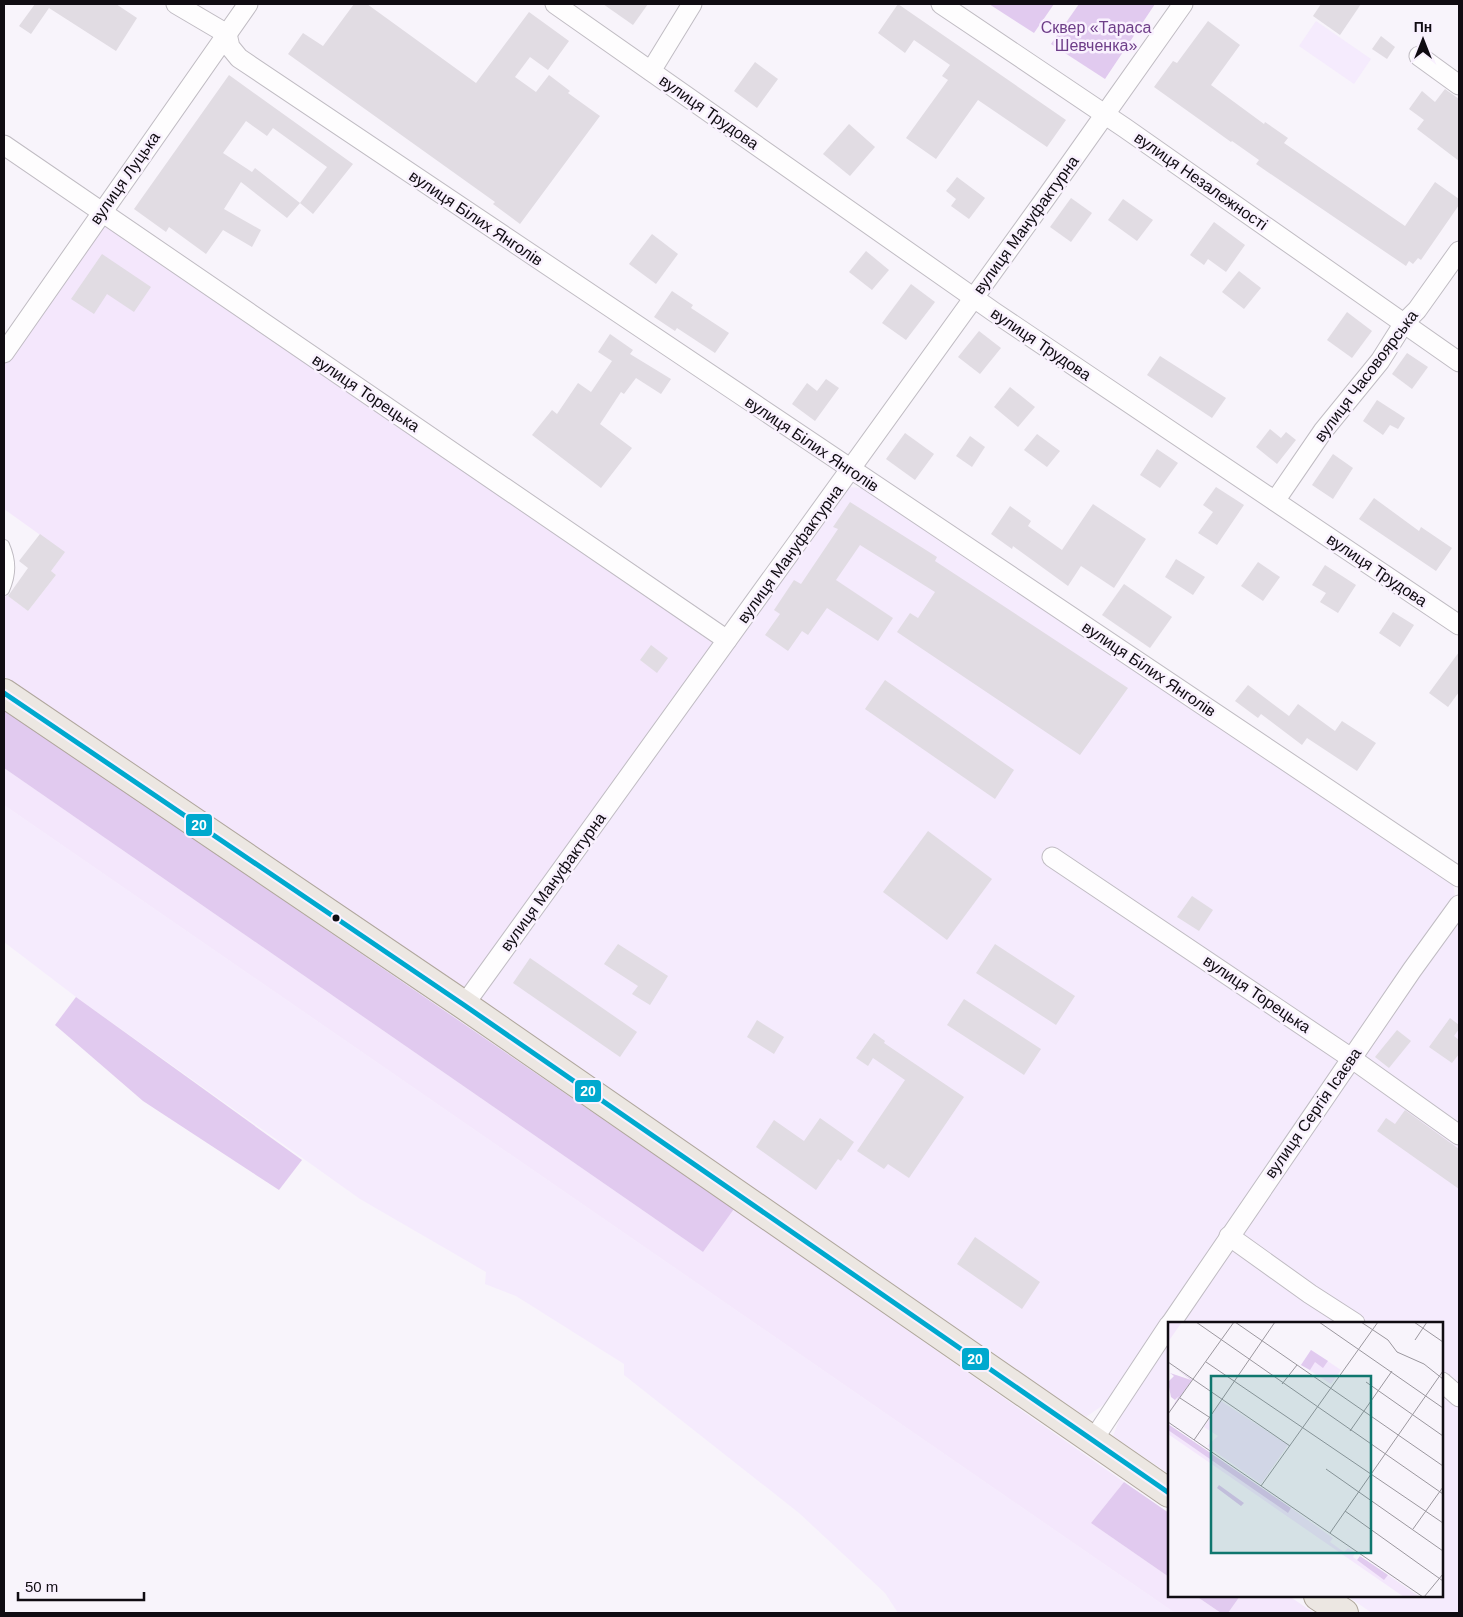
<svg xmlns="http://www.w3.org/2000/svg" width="1463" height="1617" viewBox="0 0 1463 1617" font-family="Arial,sans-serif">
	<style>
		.built { fill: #f5ebfd }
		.green { fill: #f4e7fc }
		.forest { fill: #e1caef }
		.building { fill: #e1dce3; fill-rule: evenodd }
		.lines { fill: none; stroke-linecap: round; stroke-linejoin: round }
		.lane-casing { stroke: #c0bcc3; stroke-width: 12 }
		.street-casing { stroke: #c0bcc3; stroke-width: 21 }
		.primary-casing { stroke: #afa69c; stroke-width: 30 }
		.lane { stroke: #fefdfe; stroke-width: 10 }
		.street { stroke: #fefdfe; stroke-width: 19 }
		.primary { stroke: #ece7e2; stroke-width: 28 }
		.bus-1-casing { stroke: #f9f1fe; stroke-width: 9 }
		.bus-1 { stroke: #00a9ce; stroke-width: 5 }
		.bus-dot { fill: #100c12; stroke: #f9f1fe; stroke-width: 2 }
		.labels { text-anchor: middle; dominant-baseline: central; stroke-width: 5; stroke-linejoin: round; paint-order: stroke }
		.park-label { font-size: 16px; fill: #6e3e88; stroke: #f9f1fe }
		.street-label { font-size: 16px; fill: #100c12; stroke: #f9f1fe }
		.inset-road { fill: none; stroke: #9b979e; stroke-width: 1 }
		.view { fill: #0f766e; fill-opacity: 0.15; stroke: #0f766e; stroke-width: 2.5 }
		.inset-edge { fill: none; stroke: #100c12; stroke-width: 2.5 }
		.line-badge { stroke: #f9f1fe; stroke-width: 2 }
		.badge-label { font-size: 14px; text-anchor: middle; font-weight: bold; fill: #fff }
	</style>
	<rect width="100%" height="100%" fill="#f8f4fb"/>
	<g class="built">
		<path d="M1316 21 1371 59 1354 84 1299 46Z"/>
		<path d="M848 487 862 488 1453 884 1455 896 1406 963 1109 1401 1086 1417 480 999Z"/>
		<path d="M4 805 1175 1613H898L885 1593 799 1513 624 1375V1364L516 1296 485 1284 486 1272 360 1199 76 997 4 942Z"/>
		<path d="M1459 920V1613H1372L1347 1596H1442V1323H1181L1420 974Z"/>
		<path d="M1169 1340V1474L1113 1436 1123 1410Z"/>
	</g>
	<g class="green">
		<path d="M99 227H110L708 635 713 645 465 989 4 676V599L7 595 28 611 56 575 51 571 64 552 4 509V366Z"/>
		<path d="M4 768 703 1252 734 1209 1124 1482 1091 1523 1169 1577V1596H1196L1221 1613H1175L4 805Z"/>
		<path d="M1240 1596H1289L1314 1613H1228Z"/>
	</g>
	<g class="forest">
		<path d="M989 4H1054L1034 33Z"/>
		<path d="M1079 4H1155L1105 79 1051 44Z"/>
		<path d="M4 709 734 1209 703 1252 4 768Z"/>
		<path d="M76 997 302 1160 279 1190 143 1101 55 1025Z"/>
		<path d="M1124 1482 1169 1513V1577L1091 1523Z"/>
		<path d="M1196 1596H1240L1228 1613H1221Z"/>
	</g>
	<g class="building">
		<path d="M35 4H116L137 18 116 51 49 8 31 34 19 26Z"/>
		<path d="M354 4H367L476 83 529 12 569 41 548 70 530 57 515 77 536 92 549 75 570 91 568 93 600 116 520 224 493 204 495 202 288 54 303 33 323 46Z"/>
		<path d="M603 4H648L633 25Z"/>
		<path d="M898 4 1066 120 1047 147 978 100 936 159 906 138 948 80 942 76 950 65 914 40 905 53 878 33Z"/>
		<path d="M1321 4H1361L1340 35 1313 16Z"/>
		<path d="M1208 21 1240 45 1211 85 1264 124 1265 122 1288 138 1284 143 1405 226 1435 182 1459 199V205L1421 260 1418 258 1413 264 1409 261 1406 266 1256 164 1259 160 1232 141 1231 142 1154 87 1173 61 1177 63Z"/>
		<path d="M1381 36 1395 47 1387 59 1372 49Z"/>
		<path d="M755 62 778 79 757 108 734 91Z"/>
		<path d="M229 75 353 164 313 214 300 203 287 218 241 182 224 209 261 230 252 247 223 230 206 254 169 227 166 232 134 209ZM246 121 267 136 273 128 327 167 300 203 255 168 252 172 223 153Z"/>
		<path d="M1445 89 1459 99V161L1417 129 1424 120 1409 109 1422 91 1435 102Z"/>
		<path d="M849 124 875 147 850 176 823 154Z"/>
		<path d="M957 177 985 198 969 219 951 206 956 199 946 191Z"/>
		<path d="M1071 198 1092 213 1071 242 1050 227Z"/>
		<path d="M1123 199 1153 220 1137 241 1108 220Z"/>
		<path d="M1214 222 1245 245 1226 272 1208 259 1204 265 1190 255Z"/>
		<path d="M652 234 678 254 656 284 629 264Z"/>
		<path d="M866 251 889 270 872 290 849 272Z"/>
		<path d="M102 254 151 287 134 312 107 294 94 314 71 299Z"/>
		<path d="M1239 271 1261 288 1244 309 1222 292Z"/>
		<path d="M911 284 935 302 906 340 882 323Z"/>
		<path d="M672 291 693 305 691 308 729 333 715 353 677 328 675 331 654 317Z"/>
		<path d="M1347 312 1372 331 1352 358 1327 340Z"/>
		<path d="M979 331 1001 348 980 374 958 357Z"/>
		<path d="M610 334 633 350 630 354 671 379 661 394 636 378 624 394 621 392 600 424 632 448 601 488 532 435 552 410 557 414 578 383 591 392 612 361 598 352Z"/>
		<path d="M1407 353 1428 367 1412 389 1392 374Z"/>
		<path d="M1160 356 1226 398 1212 418 1147 375Z"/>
		<path d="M826 379 839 388 815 421 792 404 807 383 817 391Z"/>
		<path d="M1010 387 1035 407 1018 427 994 407Z"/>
		<path d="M1377 400 1405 418 1398 429 1390 425 1383 435 1363 421Z"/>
		<path d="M1270 429 1281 438 1286 432 1296 440 1277 464 1256 447Z"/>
		<path d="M905 433 934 454 915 480 886 459Z"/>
		<path d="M1037 434 1060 451 1047 467 1024 450Z"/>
		<path d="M970 436 985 447 972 467 956 456Z"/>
		<path d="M1157 449 1178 463 1160 488 1140 475Z"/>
		<path d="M1333 454 1353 468 1333 499 1312 485Z"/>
		<path d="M1216 487 1244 505 1217 545 1198 533 1213 512 1203 505Z"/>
		<path d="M1374 498 1419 531 1421 527 1452 548 1436 571 1359 519Z"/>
		<path d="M850 502 937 557 935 561 1128 688 1080 755 897 632 910 613 918 618 935 592 860 545 836 580 893 618 878 641 827 608 808 635 802 631 788 651 765 635 780 614 774 610 794 580 801 584 838 529 833 527Z"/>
		<path d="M1093 504 1146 539 1114 588 1081 566 1068 586 1013 546 1012 549 991 534 1010 506 1031 521 1028 526 1062 550Z"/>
		<path d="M40 534 65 552 51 571 56 575 28 611 8 596 28 568 19 561Z"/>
		<path d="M1176 559 1205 577 1193 595 1165 577Z"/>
		<path d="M1258 562 1280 577 1263 601 1241 586Z"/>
		<path d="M1325 565 1356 585 1338 613 1320 602 1326 593 1312 585Z"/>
		<path d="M1124 584 1172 617 1150 648 1102 615Z"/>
		<path d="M1393 612 1414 625 1400 647 1379 633Z"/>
		<path d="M651 645 668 658 657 673 640 660Z"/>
		<path d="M1459 652V692L1448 707 1429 693Z"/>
		<path d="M885 680 1014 770 995 799 865 709Z"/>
		<path d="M1248 685 1289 716 1298 704 1335 731 1342 721 1376 743 1357 771 1307 738 1302 745 1261 714 1258 718 1235 701Z"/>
		<path d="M928 831 992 879 947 940 883 892Z"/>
		<path d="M1192 896 1213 910 1199 931 1177 917Z"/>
		<path d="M618 944 668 976 650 1005 632 994 638 986 604 964Z"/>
		<path d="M995 944 1075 996 1056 1025 976 973Z"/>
		<path d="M530 958 637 1032 620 1057 513 983Z"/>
		<path d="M964 999 1041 1049 1024 1075 947 1025Z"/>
		<path d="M1450 1018 1459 1025V1029L1454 1036 1459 1040V1054L1452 1063 1429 1047Z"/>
		<path d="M757 1020 784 1037 774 1054 747 1037Z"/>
		<path d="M1397 1030 1411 1041 1389 1068 1375 1057Z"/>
		<path d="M874 1033 885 1041 884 1043 964 1097 909 1178 888 1164 884 1169 857 1151 905 1080 873 1058 868 1066 856 1058Z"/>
		<path d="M1405 1110 1459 1149V1189L1377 1131 1386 1118 1395 1124Z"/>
		<path d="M820 1118 854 1142 841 1161 838 1159 816 1190 756 1147 774 1120 804 1141Z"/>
		<path d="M975 1237 1040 1282 1022 1309 957 1264Z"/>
	</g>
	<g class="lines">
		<defs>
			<path id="lane" d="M4 545C11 561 11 574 4 590"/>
			<g id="street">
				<path d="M176 4 227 34 230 47 239 58 1459 877"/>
				<path d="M555 4 994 312 1459 625"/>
				<path d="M941 4 1125 128 1459 362"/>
				<path d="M1419 56 1459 85"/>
				<path d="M651 71 692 4"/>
				<path d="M4 145 727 640"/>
				<path d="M4 353 248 4"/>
				<path d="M1275 501 1323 431 1380 361 1404 323 1417 310 1459 251"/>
				<path d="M1052 857 1351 1058 1459 1135"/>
				<path d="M464 1005 1045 199 1183 4"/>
				<path d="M1229 1236 1310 1294 1355 1323"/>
				<path d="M1171 1323 1412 970 1459 905"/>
				<path d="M1442 1382 1459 1397"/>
				<path d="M1093 1440 1169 1325"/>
			</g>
			<g id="primary">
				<path d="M4 693 464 1005 1169 1493"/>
				<path d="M1318 1596 1344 1613"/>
			</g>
		</defs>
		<use href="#lane" class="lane-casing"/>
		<use href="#street" class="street-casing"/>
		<use href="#primary" class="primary-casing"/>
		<use href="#lane" class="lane"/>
		<use href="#street" class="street"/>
		<use href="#primary" class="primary"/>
		<defs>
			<path id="bus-1" d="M4 693 464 1005 1169 1493"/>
		</defs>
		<use href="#bus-1" class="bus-1-casing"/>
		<use href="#bus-1" class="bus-1"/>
	</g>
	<circle class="bus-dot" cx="336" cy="918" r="4.5"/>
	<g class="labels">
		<g class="park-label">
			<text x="1096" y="27">Сквер «Тараса<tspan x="1096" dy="18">Шевченка»</tspan></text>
		</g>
		<g class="street-label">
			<text transform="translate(709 112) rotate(35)">вулиця Трудова</text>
			<text transform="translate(125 178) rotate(-55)">вулиця Луцька</text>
			<text transform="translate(1201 181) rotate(35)">вулиця Незалежності</text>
			<text transform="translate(476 218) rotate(34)">вулиця Білих Янголів</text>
			<text transform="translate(1026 225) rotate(-54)">вулиця Мануфактурна</text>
			<text transform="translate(1041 344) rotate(34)">вулиця Трудова</text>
			<text transform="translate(1366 376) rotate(-53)">вулиця Часовоярська</text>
			<text transform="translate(366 393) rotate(34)">вулиця Торецька</text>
			<text transform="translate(812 444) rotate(34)">вулиця Білих Янголів</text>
			<text transform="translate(790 554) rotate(-54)">вулиця Мануфактурна</text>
			<text transform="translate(1377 570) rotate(34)">вулиця Трудова</text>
			<text transform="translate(1149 669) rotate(34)">вулиця Білих Янголів</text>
			<text transform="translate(553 882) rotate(-54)">вулиця Мануфактурна</text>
			<text transform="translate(1257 994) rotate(34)">вулиця Торецька</text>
			<text transform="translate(1313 1113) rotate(-55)">вулиця Сергія Ісаєва</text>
		</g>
	</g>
	<g transform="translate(1168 1322)">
		<rect width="275" height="275" fill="#f8f4fb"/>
		<path d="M0 0H14L0 20ZM143 28 173 48 163 62 133 43ZM53 79 120 123 93 162 39 124 50 114 36 105ZM0 108 119 190 123 186 165 216 162 220 176 230 180 226 187 231 185 235 216 258 220 253 252 275H236L0 112Z" fill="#f4e7fc"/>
		<path d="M143 28 160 39 155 46 147 40 142 48 133 43ZM7 46 23 57 24 58 2 89 11 74 7 78 3 75 0 60 6 54 2 51 23 58ZM0 102 123 186 120 191 0 108ZM51 163 76 181 73 184 49 166ZM192 234 220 253 216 258 189 238Z" fill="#e1caef"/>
		<path class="inset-road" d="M28 0 275 172M67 0 275 144M151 0 275 86M193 0 220 18 229 30 256 42 275 57M246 0 275 20M247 18 259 0M0 40 122 124M38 40 275 201M198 60 275 114M114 62 129 43M12 76 41 95M0 92 66 0M0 100 255 275M182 109 224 49M26 118 107 0M158 147 275 229M93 164 210 0M177 189 275 259M245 207 275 165M162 211 275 49M256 275 275 252"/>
		<path class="view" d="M43 54H203V231H43Z"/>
		<rect width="275" height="275" class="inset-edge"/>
	</g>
	<g class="line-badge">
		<rect x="185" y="813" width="28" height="24" rx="5" fill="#00a9ce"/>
		<rect x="574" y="1079" width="28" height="24" rx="5" fill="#00a9ce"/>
		<rect x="961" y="1347" width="29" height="24" rx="5" fill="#00a9ce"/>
	</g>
	<g class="badge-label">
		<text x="199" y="830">20</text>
		<text x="588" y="1096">20</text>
		<text x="975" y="1364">20</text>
	</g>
	<rect width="1463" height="1617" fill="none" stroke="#100c12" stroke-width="10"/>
	<g transform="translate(1423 40)" stroke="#f9f1fe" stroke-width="4" paint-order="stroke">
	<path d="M0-4L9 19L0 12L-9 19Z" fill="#100c12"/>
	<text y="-8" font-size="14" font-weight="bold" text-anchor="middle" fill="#100c12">Пн</text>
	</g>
	<path d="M18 1592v8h126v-8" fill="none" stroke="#100c12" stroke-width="2.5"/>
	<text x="25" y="1592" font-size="15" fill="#100c12" stroke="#f9f1fe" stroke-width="4" paint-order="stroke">50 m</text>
</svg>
